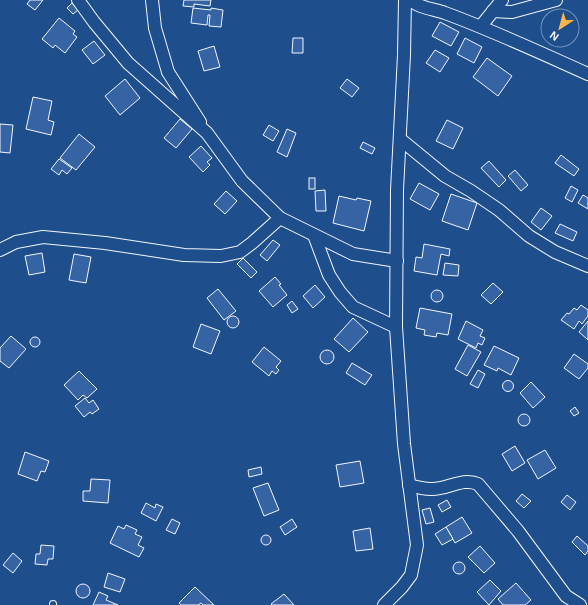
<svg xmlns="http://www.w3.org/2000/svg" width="588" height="605" viewBox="0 0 588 605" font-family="Helvetica,sans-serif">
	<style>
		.building { fill: #3563a3; stroke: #f2f6ff }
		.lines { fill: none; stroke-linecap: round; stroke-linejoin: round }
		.lane-casing { stroke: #f2f6ff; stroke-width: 8 }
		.street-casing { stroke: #f2f6ff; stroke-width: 14 }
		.lane { stroke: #1f4e8c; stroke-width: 6 }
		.street { stroke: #1f4e8c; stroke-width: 12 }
	</style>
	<rect width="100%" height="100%" fill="#1f4e8c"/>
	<g class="building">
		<path d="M30 0H43L35 10 27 4Z"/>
		<path d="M184 0H211L210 6 194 4V7L183 6Z"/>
		<path d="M72 3 78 10 73 14 67 8Z"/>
		<path d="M193 8 211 10V8L223 10 221 27 209 26 210 15H208L207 25 191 23Z"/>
		<path d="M59 18 75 31 73 34 77 37 65 53 55 45 53 48 42 39Z"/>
		<path d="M440 22 459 32 451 46 432 36Z"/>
		<path d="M293 38H303V53H292Z"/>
		<path d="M465 38 482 47 474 63 457 54Z"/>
		<path d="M94 41 105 55 93 64 82 50Z"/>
		<path d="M214 46 220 67 204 71 198 51Z"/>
		<path d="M435 50 449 58 440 72 426 63Z"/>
		<path d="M487 58 512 76 498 96 473 77Z"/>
		<path d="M125 79 140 98 120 115 105 96Z"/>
		<path d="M347 79 359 88 352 97 340 88Z"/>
		<path d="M33 97 52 101 48 120 54 122 51 135 26 129Z"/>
		<path d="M180 119 192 129 176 148 164 138Z"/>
		<path d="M447 120 463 128 453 149 436 141Z"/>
		<path d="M0 124 13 125 10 153 0 152Z"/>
		<path d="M269 125 279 131 273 141 263 135Z"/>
		<path d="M287 129 296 133 287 157 277 152Z"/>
		<path d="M79 134 95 147 76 170 60 158Z"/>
		<path d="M363 142 375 148 372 154 360 148Z"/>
		<path d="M201 146 212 158 207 162 210 165 203 172 189 157Z"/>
		<path d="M561 155 579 169 574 176 555 163Z"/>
		<path d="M59 159 72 168 67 174 62 170 59 175 51 169Z"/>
		<path d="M489 161 506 180 499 187 481 168Z"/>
		<path d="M515 170 528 185 521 191 508 176Z"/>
		<rect x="309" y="178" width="6" height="11"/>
		<path d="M419 183 439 194 430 210 410 199Z"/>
		<path d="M571 186 578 190 572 202 565 198Z"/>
		<path d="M325 190 326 211H316L315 191Z"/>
		<path d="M226 191 237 201 225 214 214 204Z"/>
		<path d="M451 194 477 203 468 230 442 221Z"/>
		<path d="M583 195 588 198V209L578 203Z"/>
		<path d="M339 196 356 200 357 198 371 201 364 231 333 223Z"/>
		<path d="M541 208 552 216 541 230 531 222Z"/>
		<path d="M560 224 577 232 573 241 555 233Z"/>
		<path d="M273 240 280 245 267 261 260 255Z"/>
		<path d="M424 244 450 249 449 256 441 254 437 275 414 271 416 257 422 258Z"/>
		<path d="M42 253 45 272 29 275 25 256Z"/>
		<path d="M74 254 91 257 86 283 69 280Z"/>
		<path d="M243 258 257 272 251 278 237 264Z"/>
		<path d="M445 263 459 265 458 276 443 275Z"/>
		<path d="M275 277 281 284 279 285 287 295 273 307 259 291Z"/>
		<path d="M493 283 503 292 491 304 481 295Z"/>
		<path d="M315 285 325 297 313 308 303 296Z"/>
		<path d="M218 289 236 311 224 320 207 298Z"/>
		<circle cx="437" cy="296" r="6"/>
		<path d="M292 301 298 309 292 313 287 305Z"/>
		<path d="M581 305 588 310V316L582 324 579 321 574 329 561 320 567 313 569 314 574 308 577 310Z"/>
		<path d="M420 308 452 314 448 335 437 333 436 337 424 335 425 330 416 328Z"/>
		<circle cx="233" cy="322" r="6"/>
		<path d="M353 318 368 332 349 352 334 339Z"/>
		<path d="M466 321 483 330 480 336 485 338 482 345 478 343 476 348 458 339Z"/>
		<path d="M588 321V340L579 332Z"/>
		<path d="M201 324 220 331 211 354 193 347Z"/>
		<path d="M11 336 26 349 9 368 0 361V348Z"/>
		<circle cx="35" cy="342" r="5"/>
		<path d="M468 345 481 352 467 376 455 369Z"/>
		<path d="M494 346 519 358 511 375 498 368 497 371 484 365Z"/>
		<path d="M264 347 281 361 276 367 279 370 276 374 272 371 269 376 252 362Z"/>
		<circle cx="327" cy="357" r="7"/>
		<path d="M574 354 588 364V368L579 379 564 368Z"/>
		<path d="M352 363 372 375 365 385 346 373Z"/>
		<path d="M478 370 485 374 478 388 470 384Z"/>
		<path d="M79 371 97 389 87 398 83 395 78 400 64 385Z"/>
		<circle cx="508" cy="386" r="5.5"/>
		<path d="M531 382 545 397 533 408 520 393Z"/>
		<path d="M85 398 89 403 93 400 99 409 92 414 90 412 84 417 75 406Z"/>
		<path d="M575 407 579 413 574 416 570 411Z"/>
		<circle cx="524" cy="420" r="6"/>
		<path d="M515 446 525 463 512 471 502 454Z"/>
		<path d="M545 450 556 468 538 479 527 460Z"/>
		<path d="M25 452 49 461 45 472 41 471 37 481 18 474Z"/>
		<path d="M360 461 364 483 340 487 336 465Z"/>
		<path d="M261 467 262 474 249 477 248 470Z"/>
		<path d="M91 479 110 480 108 503 83 501V491H90Z"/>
		<path d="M268 483 279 510 264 516 253 488Z"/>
		<path d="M522 494 531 501 524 508 516 501Z"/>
		<path d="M567 495 576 502 570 510 561 502Z"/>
		<path d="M447 500 451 507 442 512 438 505Z"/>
		<path d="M146 503 155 508 156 504 163 507 156 521 141 513Z"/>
		<path d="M430 508 434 522 426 524 422 510Z"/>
		<path d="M462 517 472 533 455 543 446 527Z"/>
		<path d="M172 519 180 523 175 534 166 530Z"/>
		<path d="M292 519 297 527 285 535 280 527Z"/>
		<path d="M126 525 137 530 135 534 142 537 138 545 144 548 139 557 110 543 118 526 124 529Z"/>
		<path d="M446 527 453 539 442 545 435 534Z"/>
		<path d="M370 528 373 549 356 551 353 531Z"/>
		<circle cx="266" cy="540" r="5"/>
		<path d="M577 536 588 546V551L585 555 572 542Z"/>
		<path d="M41 545 54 546 53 559H48L47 565 35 564 36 554H40Z"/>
		<path d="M480 546 495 563 484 573 468 557Z"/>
		<path d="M13 553 22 561 13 573 3 565Z"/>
		<circle cx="459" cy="568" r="6"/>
		<path d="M108 573 125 579 120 592 104 587Z"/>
		<path d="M490 580 501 591 489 605 477 592Z"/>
		<path d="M516 583 531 600 525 605H503L498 599Z"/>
		<circle cx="83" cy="591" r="7"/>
		<path d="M195 587 214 605H203L201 603 198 605H181L179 603Z"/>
		<path d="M99 592 108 596 106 600 118 605H93Z"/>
		<path d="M284 594 294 605H272L271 604Z"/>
	</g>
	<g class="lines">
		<defs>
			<path id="lane" d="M53 604V605"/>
			<g id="street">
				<path d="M78 0 94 22 128 63 207 133 242 181 280 218 353 254 397 261"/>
				<path d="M152 0 155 28 168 72 200 122"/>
				<path d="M411 0C418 8 435 9 445 13 494 31 541 53 588 74"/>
				<path d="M493 11 512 12 556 0"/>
				<path d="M481 26 502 0"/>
				<path d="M400 139 445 176 471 191 499 210 529 236 555 252 588 266"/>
				<path d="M314 235 329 275 340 292 353 307 396 327"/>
				<path d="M0 250 16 242 43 237 105 243 184 255 221 256 240 252 252 243 280 218"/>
				<path d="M409 485C416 487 424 489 431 489 446 490 463 477 478 484L518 531 566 596 580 605"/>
				<path d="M384 605 402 587 411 575 417 545 404 444 396 327 397 190 404 55 405 0"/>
			</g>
		</defs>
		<use href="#lane" class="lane-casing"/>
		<use href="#street" class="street-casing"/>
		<use href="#lane" class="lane"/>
		<use href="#street" class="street"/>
	</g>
	<g transform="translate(560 28) rotate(216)"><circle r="19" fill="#1f4e8c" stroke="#7391ba"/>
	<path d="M0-3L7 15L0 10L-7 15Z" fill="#ffb74d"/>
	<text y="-6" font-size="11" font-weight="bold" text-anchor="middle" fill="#f2f6ff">N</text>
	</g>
</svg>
